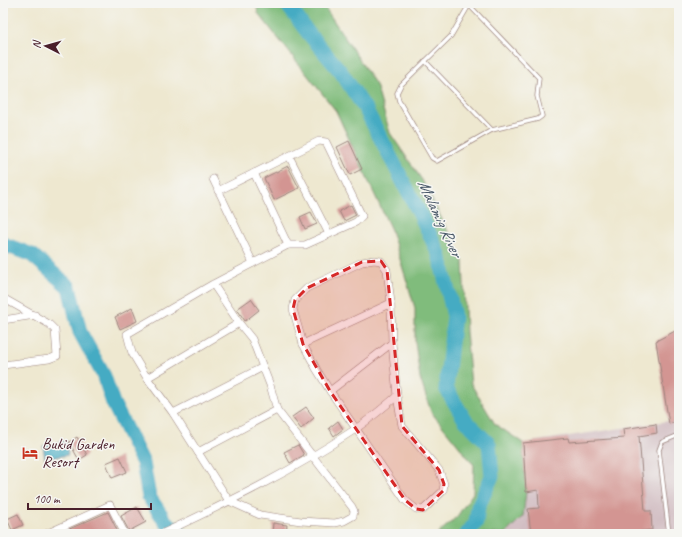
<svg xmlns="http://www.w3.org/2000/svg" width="682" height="537" viewBox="0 0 682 537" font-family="Caveat,sans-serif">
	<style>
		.industrial { fill: #d2bec3 }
		.forest { fill: #80bc7b; stroke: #656e53 }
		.water { fill: #44abc3; stroke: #476577 }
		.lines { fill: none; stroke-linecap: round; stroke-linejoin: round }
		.river { stroke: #44abc3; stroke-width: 15 }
		.building { fill: #d39592 }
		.lane-casing { stroke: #9c847e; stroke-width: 5 }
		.street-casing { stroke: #9c847e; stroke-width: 8 }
		.lane { stroke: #fff; stroke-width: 3.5 }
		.street { stroke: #fff; stroke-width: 7 }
		.marked { fill: #d62828; fill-opacity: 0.2; stroke: #d62828; stroke-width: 3; stroke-dasharray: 8 5; stroke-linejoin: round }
		.labels { text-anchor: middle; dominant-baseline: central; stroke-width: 3; stroke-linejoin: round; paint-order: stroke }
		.poi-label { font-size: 16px; fill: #4a1f2b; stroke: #f6f6f2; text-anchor: start }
		.water-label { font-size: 17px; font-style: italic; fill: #485768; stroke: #f6f6f2 }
	</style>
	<rect width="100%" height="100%" fill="#f6f6f2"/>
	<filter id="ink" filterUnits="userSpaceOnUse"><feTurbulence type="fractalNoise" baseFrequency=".025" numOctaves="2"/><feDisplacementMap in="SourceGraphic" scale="8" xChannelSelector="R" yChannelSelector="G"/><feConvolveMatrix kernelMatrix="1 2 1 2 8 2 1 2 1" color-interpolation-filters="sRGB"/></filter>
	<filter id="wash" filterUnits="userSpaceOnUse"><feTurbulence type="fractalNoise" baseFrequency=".012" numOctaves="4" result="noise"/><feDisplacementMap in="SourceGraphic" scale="16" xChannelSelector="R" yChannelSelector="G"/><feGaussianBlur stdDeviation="0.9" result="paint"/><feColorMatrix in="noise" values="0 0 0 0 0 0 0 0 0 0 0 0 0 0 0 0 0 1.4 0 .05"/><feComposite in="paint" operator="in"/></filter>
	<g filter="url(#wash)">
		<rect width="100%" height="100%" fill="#eee8d0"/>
		<path class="industrial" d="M679 329V534H505L523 516 526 492 523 443 668 421 656 341Z"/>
		<path class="forest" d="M256 3H322L376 85 390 133 422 180 463 261 466 332 471 384 495 424 523 443 526 492 523 516 505 534H437L456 518 473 493 474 465 431 412 420 378 415 342V308L391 230 336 111 258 13Z"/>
		<path class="water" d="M66 441 68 455 45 459 43 446Z"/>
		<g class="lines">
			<g class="river">
				<path d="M286 3 309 34 341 72 366 110 420 214 439 254 454 316 446 388 465 420 489 444 492 476 478 507 476 522 467 534"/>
				<path d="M3 244 32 255 69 287 80 332 104 376 113 403 143 463 149 497 166 522 181 534"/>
			</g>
		</g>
		<g id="blocks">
			<g class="building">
				<path d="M349 141 362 169 350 175 337 147Z"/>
				<path d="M288 166 299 188 274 200 264 178Z"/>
				<path d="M351 205 356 215 344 221 339 211Z"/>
				<path d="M311 212 317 224 305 229 300 217Z"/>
				<path d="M251 299 259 310 245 321 237 309Z"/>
				<path d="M132 308 137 321 120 329 115 317Z"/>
				<path d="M679 329V420L669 424 656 341Z"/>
				<path d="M306 407 314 418 301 429 292 417Z"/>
				<path d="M338 421 343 429 334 436 329 428Z"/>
				<path d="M656 424 657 433 639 436 645 511H651L652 530 641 531 642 534H531L528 509 539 508 538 490 526 492 523 443 568 438 569 442 624 438 623 429Z"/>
				<path d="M77 437 87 455 79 460 69 442Z"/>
				<path d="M298 445 304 455 290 463 284 452Z"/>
				<path d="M120 457 127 472 112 478 106 463Z"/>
				<path d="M137 507 146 522 129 531 121 516Z"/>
				<path d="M108 512 119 534H58L92 519Z"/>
				<path d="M18 514 23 525 12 530 7 519Z"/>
				<path d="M273 523 287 525 286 534H272Z"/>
			</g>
		</g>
	</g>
	<g filter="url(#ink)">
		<use href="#blocks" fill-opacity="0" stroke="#9c847e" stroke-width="1"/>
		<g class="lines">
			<defs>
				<g id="lane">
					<path d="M469 5 539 78 537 96 542 116 538 119 492 130 437 161 432 158 399 101 397 93 401 85 451 36 469 5 470 3"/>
					<path d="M425 61 492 130"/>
					<path d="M669 534 659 450 662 442 679 435"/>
				</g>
				<g id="street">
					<path d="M289 156 329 234"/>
					<path d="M254 173 288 245"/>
					<path d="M213 179 253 263"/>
					<path d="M374 260 381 261 387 270 391 303 392 343 397 396 402 426 439 470 444 484 443 491 423 510 416 509 405 500 330 391 317 370 303 344 293 309 295 300 307 288 362 262Z"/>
					<path d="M213 284 239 323 252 339 270 385 277 410 352 507 354 511 353 516 344 521 335 523 301 521 260 515 229 501 173 413 147 378 132 353 127 334 213 284 288 245H305L356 222 362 216 326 142 319 141 218 191"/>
					<path d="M3 298 49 324 55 330 57 356 49 359 3 365"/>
					<path d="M3 320 35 315"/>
					<path d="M303 344 391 303"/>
					<path d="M147 378 239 323"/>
					<path d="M330 391 392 343"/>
					<path d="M173 413 263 367"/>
					<path d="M198 452 277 410"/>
					<path d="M46 534 110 505 125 534"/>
					<path d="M161 534C227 503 293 471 354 430 369 420 383 408 397 396"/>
				</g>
			</defs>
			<use href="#lane" class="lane-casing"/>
			<use href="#street" class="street-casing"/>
			<use href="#lane" class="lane"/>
			<use href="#street" class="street"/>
		</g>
	</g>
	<path class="marked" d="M381 261 387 270 402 426 439 470 444 484 443 491 423 510 416 509 405 500 330 391 303 344 293 309 295 300 307 288 362 262Z"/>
	<defs>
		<symbol id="hotel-bare" viewBox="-9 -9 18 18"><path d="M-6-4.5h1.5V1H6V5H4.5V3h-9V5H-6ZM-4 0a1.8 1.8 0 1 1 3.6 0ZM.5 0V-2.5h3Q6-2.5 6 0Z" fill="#c8321e" stroke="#f6f6f2" stroke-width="2.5" paint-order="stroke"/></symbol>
	</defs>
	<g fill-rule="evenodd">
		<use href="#hotel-bare" x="19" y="442" width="22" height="22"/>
	</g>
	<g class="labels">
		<g class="poi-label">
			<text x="42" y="444">Bukid Garden<tspan x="42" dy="18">Resort</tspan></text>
		</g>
		<g class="water-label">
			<text transform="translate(440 218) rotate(65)">Malamig River</text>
		</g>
	</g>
	<rect width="682" height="537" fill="none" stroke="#f6f6f2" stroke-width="16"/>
	<g transform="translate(46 46) rotate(276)" stroke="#f6f6f2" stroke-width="3" paint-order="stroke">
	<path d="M0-3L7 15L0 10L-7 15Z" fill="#4a1f2b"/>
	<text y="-6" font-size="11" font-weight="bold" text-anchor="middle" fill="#4a1f2b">N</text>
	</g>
	<path d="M28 503v6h123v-6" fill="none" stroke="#4a1f2b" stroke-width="2"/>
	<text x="34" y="503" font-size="12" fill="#4a1f2b" stroke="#f6f6f2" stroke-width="3" paint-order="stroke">100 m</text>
</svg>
